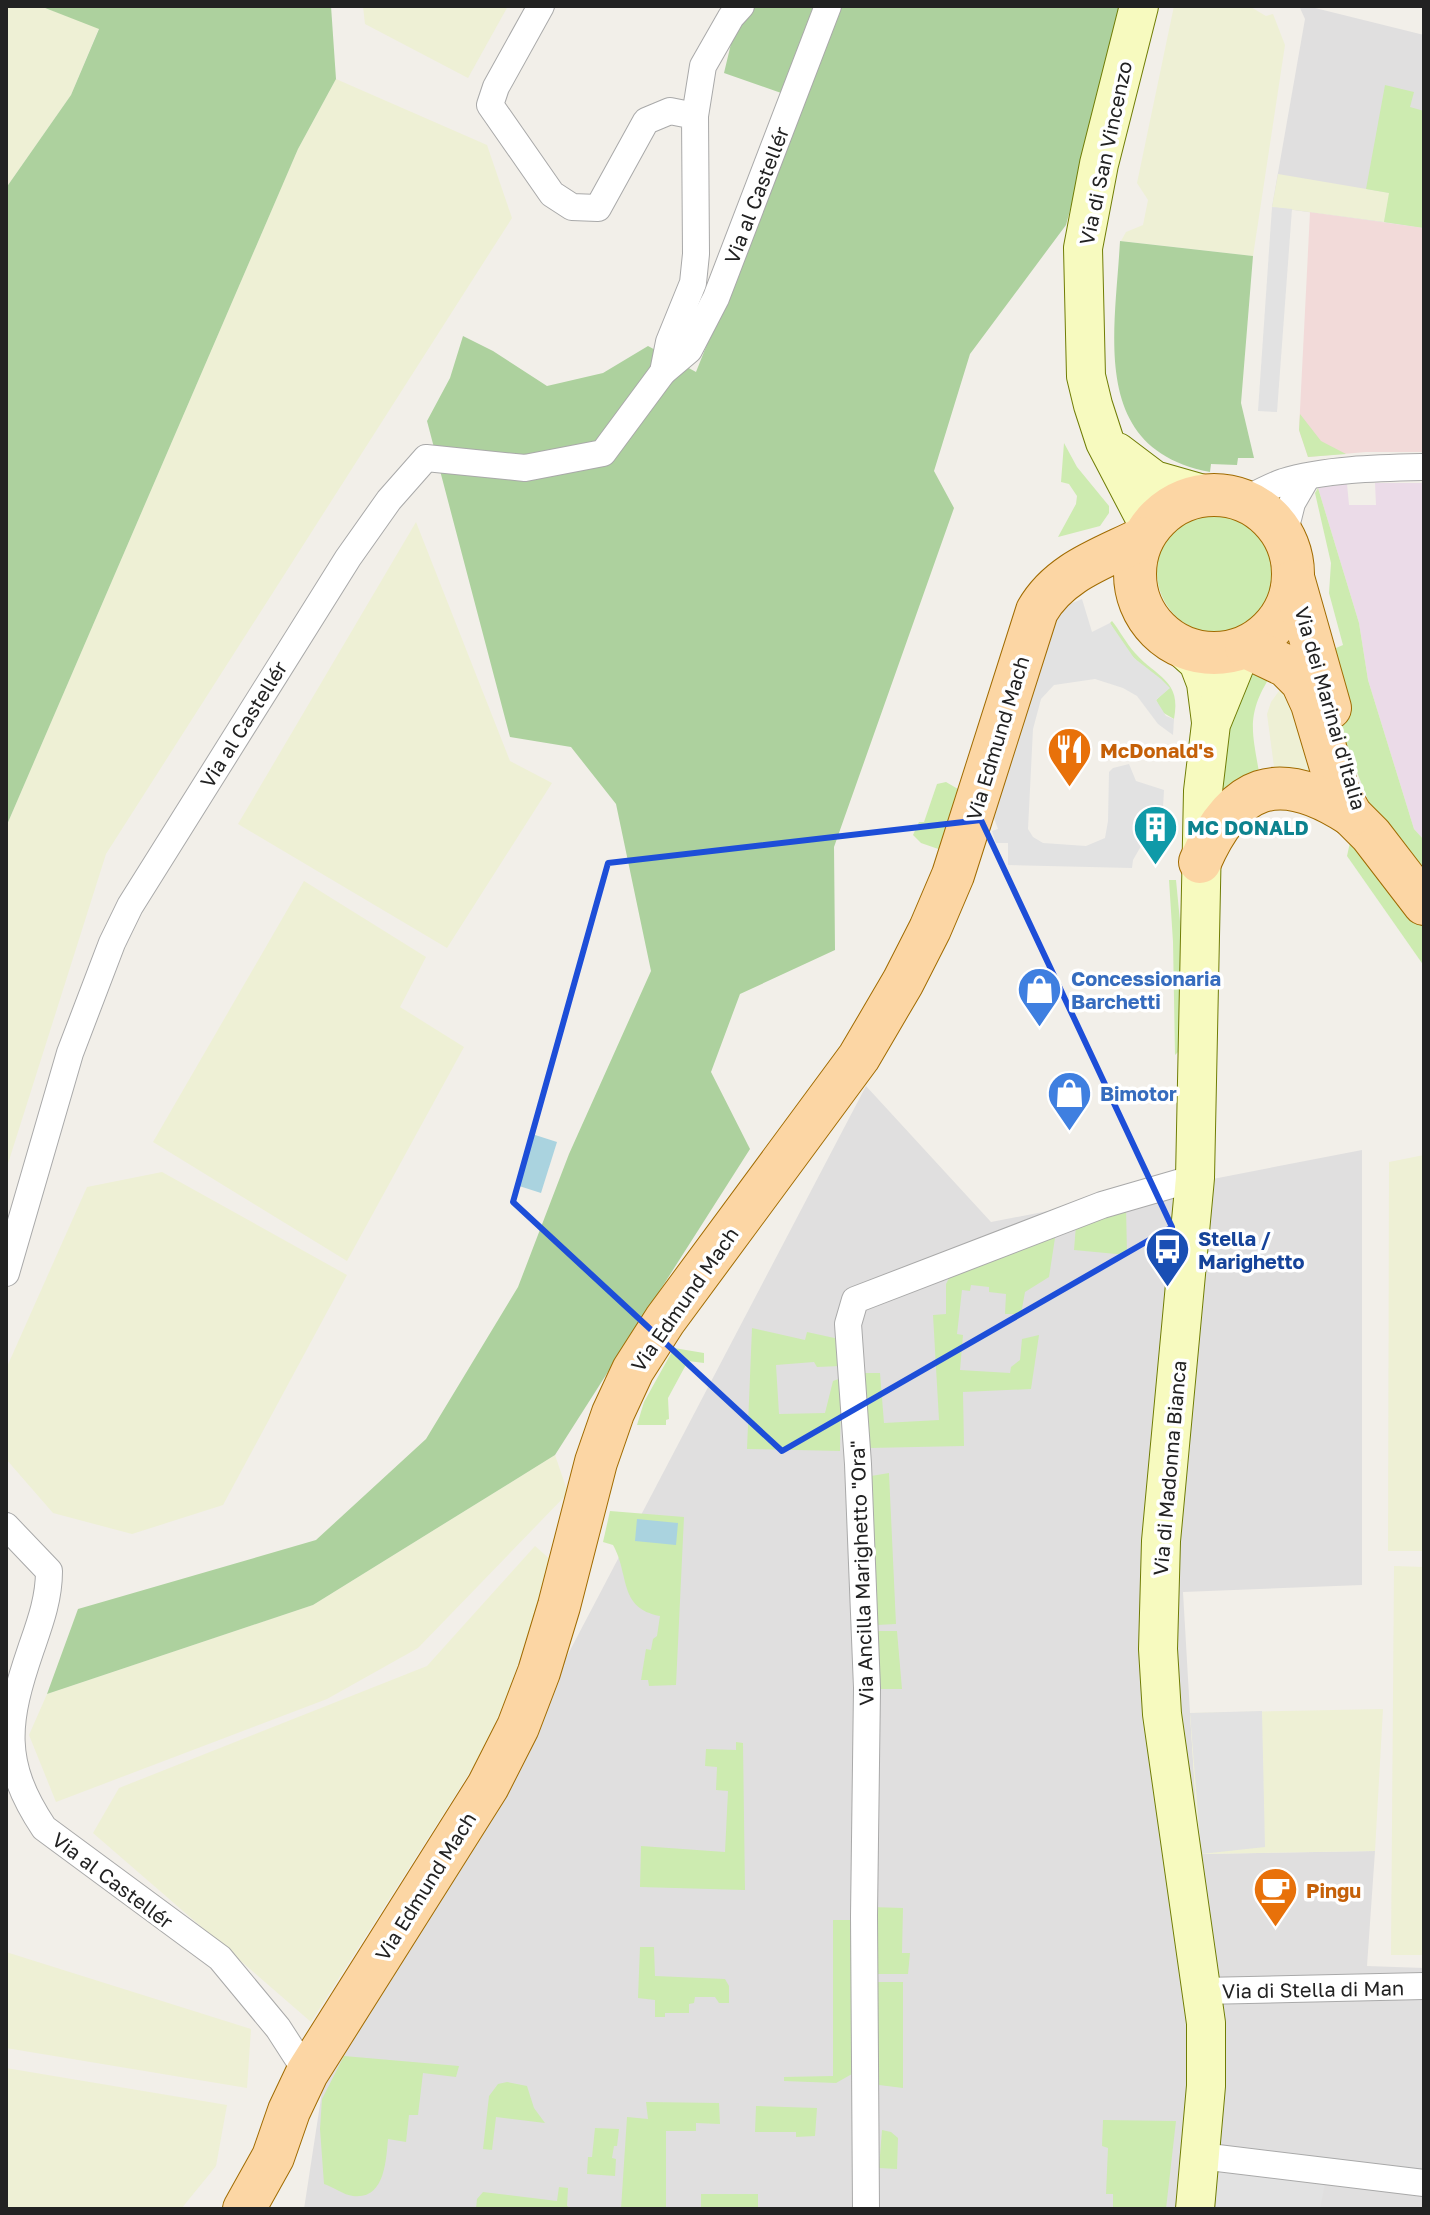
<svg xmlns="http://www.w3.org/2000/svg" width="1430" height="2215" viewBox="0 0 1430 2215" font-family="'Golos Text',sans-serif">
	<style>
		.residential { fill: #e0dfdf }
		.commercial { fill: #f2dad9 }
		.industrial { fill: #ebdbe8 }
		.farmland { fill: #eef0d5 }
		.grass { fill: #cdebb0 }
		.forest { fill: #add19e }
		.parking { fill: #e2e2e2 }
		.water { fill: #aad3df }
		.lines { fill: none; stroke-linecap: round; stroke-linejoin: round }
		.street-casing { stroke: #a9a9a9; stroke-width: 28 }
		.secondary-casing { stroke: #707d05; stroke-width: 40 }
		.primary-casing { stroke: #a06b00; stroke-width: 44 }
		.street { stroke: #fff; stroke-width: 26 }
		.secondary { stroke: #f7fabf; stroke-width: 38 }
		.primary { stroke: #fcd6a4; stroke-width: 42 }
		.marked { fill: none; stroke: #1d4ed8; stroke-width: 6; stroke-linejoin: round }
		.labels { text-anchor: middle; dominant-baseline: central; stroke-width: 7; stroke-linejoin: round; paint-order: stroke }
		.street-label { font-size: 20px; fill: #222; stroke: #fff }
		.food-label { font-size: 20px; font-weight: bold; fill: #c56008; stroke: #fff; text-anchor: start }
		.culture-label { font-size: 20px; font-weight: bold; fill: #0d838f; stroke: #fff; text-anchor: start }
		.shop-label { font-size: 20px; font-weight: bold; fill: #366cbe; stroke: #fff; text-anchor: start }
		.transit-label { font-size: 20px; font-weight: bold; fill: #164399; stroke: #fff; text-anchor: start }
	</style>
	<rect width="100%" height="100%" fill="#f2efe9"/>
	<g class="residential">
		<path d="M1307 6 1424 35V228L1272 207 1305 19 1300 8Z"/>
		<path d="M866 1086 991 1222 1362 1150V1585L1183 1592 1190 1713 1199 1854 1375 1851 1367 1966 1424 1968V2209H304L323 2085 512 1761Z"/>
	</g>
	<path class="commercial" d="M1310 212 1424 228V452H1366L1308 457 1299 430Z"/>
	<path class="industrial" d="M1375 483H1424V840L1414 829 1368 680 1359 623 1318 488 1347 484 1349 505H1376Z"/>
	<g class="farmland">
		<path d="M6 6H40L99 28 71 95 6 188Z"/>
		<path d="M363 6H508L468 78 365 24Z"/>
		<path d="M1174 6H1249L1266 16 1273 14 1285 45 1253 256 1121 241 1126 232 1143 225 1148 200 1137 183Z"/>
		<path d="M336 79 487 145 512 218 106 854 6 1170V827L298 149Z"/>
		<path d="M1278 174 1390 193 1384 222 1272 207Z"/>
		<path d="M416 522 510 761 552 783 447 948 238 824Z"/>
		<path d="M1287 680 1327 778 1275 774 1267 714 1271 702Z"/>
		<path d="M304 881 426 957 400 1007 464 1047 347 1261 153 1142Z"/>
		<path d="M1424 1155V1551H1388L1389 1162Z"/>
		<path d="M162 1172 347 1275 223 1505 132 1534 53 1513 6 1459V1369L87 1187Z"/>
		<path d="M555 1455 568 1493 418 1648 327 1699 56 1802 29 1735 47 1694 313 1605Z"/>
		<path d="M535 1546 552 1561 509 1691 484 1750 311 2022 93 1833 119 1788 427 1666Z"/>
		<path d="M1394 1566 1424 1567V1955H1391Z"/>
		<path d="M1383 1709 1375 1851 1199 1854 1190 1713Z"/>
		<path d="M6 1952 251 2029 247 2088 6 2048Z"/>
		<path d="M6 2068 227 2105 216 2166 181 2209H6Z"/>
	</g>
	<g class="grass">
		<path d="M1385 85 1414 92 1410 107 1424 111V228L1384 222 1389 193 1366 189Z"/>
		<path d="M1300 414 1321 441 1346 454 1308 457 1299 430Z"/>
		<path d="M1064 443 1077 467 1109 506V513L1100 526 1058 537 1076 504 1077 496 1069 484 1061 482Z"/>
		<path d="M1318 488 1359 623 1368 680 1414 829 1424 840V877L1372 810 1347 747 1322 654 1343 645 1329 593 1331 563 1315 493Z"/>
		<circle cx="1218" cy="572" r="61"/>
		<path d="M1112 621C1120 631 1126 643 1135 653 1156 677 1182 680 1174 719L1162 712 1156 700 1169 688C1160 677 1148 672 1138 662 1126 651 1117 637 1110 623Z"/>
		<path d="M1261 671 1273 672C1245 715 1252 730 1260 778L1221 801 1224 742 1249 677Z"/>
		<path d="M946 782 958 789H967L947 852 921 843 913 835 919 822H924L937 784Z"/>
		<path d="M1351 838 1424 927V966L1347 856Z"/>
		<path d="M1169 880H1176L1182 942V1048L1175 1055 1173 942Z"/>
		<path d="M1126 1205 1127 1255 1074 1250 1076 1225Z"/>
		<path d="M1048 1234 1055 1238 1049 1277 1025 1292 1021 1314H1005L1006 1294 989 1292V1287L971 1285 970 1291 962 1290 957 1334 963 1335 960 1370 1010 1373 1011 1367 1020 1360 1022 1339 1039 1335 1031 1389 963 1392 964 1446 869 1448 863 1373H880L884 1423 939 1420 933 1315 946 1314V1284L951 1274Z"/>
		<path d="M752 1328 805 1340 807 1332 839 1339 841 1366 817 1367 814 1362 776 1365 779 1414 825 1413 833 1381 841 1378 840 1451 747 1449Z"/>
		<path d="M674 1348 704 1353V1363L688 1361 668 1398 669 1419 666 1420V1425H637L644 1402Z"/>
		<path d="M889 1473 896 1624 877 1625 871 1476Z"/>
		<path d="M610 1511 684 1517 676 1685 649 1686 648 1680H641L646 1649 651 1650 653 1639 657 1636 660 1616C618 1608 630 1575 613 1545L603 1542Z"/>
		<path d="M876 1631H897L902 1689H880Z"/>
		<path d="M736 1742 743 1743 745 1890 640 1887 641 1846 725 1852 728 1791 716 1790 717 1767 705 1766 706 1749 736 1750Z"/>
		<path d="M871 1907 903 1908 902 1953H910L908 1974H873Z"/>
		<path d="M833 1920H852L859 2070 836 2083 784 2081V2077L833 2076Z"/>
		<path d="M640 1947H654L655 1976 725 1979 729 1986V2003H719L715 1997H695L694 2003 689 2004V2013H665V2017H655V2000L638 1998Z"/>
		<path d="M876 1982H903V2088L879 2085Z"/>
		<path d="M344 2056 459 2066 456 2077 423 2073 418 2115H409L406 2142 388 2139C386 2160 385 2200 353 2196 344 2195 333 2187 324 2184L320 2129 322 2099Z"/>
		<path d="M507 2082 527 2086 534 2108 545 2123 496 2117 492 2150 483 2149 489 2096 498 2084Z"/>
		<path d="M646 2102 719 2103 720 2124 696 2123V2131H666V2208L701 2209V2194H758V2209H621L627 2117 648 2119Z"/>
		<path d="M756 2106 817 2108 815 2136 796 2137V2132H755Z"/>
		<path d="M1103 2120 1176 2121 1166 2209H1113V2194H1106L1108 2148 1102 2146Z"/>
		<path d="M595 2128 619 2129 617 2146H614L612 2158 616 2159 615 2176 587 2174 588 2157H592Z"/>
		<path d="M882 2130 891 2132 898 2138 897 2169 879 2168Z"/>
		<path d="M559 2187 568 2188 567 2206 572 2209H476L477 2199 483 2192 557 2201Z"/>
	</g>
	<g class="forest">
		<path d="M40 6H331L336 79 298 149 6 827V188L71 95 99 29Z"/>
		<path d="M740 6H1124L1066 225 970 354 934 471 954 508 834 847 835 950 740 994 711 1072 750 1149 555 1455 313 1605 47 1694 78 1609 316 1540 426 1439 518 1287 569 1154 651 971 616 804 571 747 510 737 427 421 450 378 463 336 493 351 547 386 603 373 648 346 696 372 804 101 724 73Z"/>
		<path d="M1120 241 1253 256 1241 403 1254 458H1238L1237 465 1211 464 1210 472C1089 449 1115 334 1120 241Z"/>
	</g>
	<g class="parking">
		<path d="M1272 207 1292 209 1277 412 1258 411Z"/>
		<path d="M1082 599 1092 632 1110 623 1134 658 1161 679 1170 688 1156 700 1166 716 1174 719 1173 735 1158 724 1137 696 1123 688 1095 679 1054 685 1041 699 1033 729 1028 829 1033 837 1043 843 1086 846 1105 838 1108 821 1109 772 1113 768 1129 764 1136 781 1164 790 1163 808 1133 860 1132 868 1008 865V843H996L992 831 998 829 992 813 1058 614 1070 604Z"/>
		<path d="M1262 1711 1265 1847 1201 1854 1190 1713Z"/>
		<path d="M1219 2169 1325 2183 1320 2209H1216Z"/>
	</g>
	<g class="water">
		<path d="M532 1134 557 1142 541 1193 516 1185Z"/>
		<path d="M637 1519 678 1523 676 1545 635 1541Z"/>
	</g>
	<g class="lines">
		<defs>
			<g id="street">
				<path d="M695 116 703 66 731 17 741 6"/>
				<path d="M663 372 689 350 716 298 828 6"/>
				<path d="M1243 501C1256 494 1269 487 1283 482 1324 469 1380 468 1424 467"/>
				<path d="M1284 535 1292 503 1307 477"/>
				<path d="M6 1273 70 1053 112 943 130 906 348 558 389 500 426 458 525 468 603 453 663 372 669 342 693 283 696 254 695 116 670 111 646 121 598 208 572 207 552 194 490 105 496 87 541 6"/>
				<path d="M6 1526 49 1571C49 1599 40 1623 31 1649 6 1722 0 1762 44 1828L220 1958 278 2028 307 2073"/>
				<path d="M1202 1991 1424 1986"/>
				<path d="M1201 2156 1424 2183"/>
				<path d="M866 2209 864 1916 867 1688 858 1464 848 1324 855 1300 1102 1205 1195 1178"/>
			</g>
			<g id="secondary">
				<path d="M1139 6 1099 164 1083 248 1086 376 1093 405 1105 442 1150 528"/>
				<path d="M1117 452 1154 480 1210 496"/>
				<path d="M1179 645 1198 662 1206 683 1211 722"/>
				<path d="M1195 2209 1206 2086V2023L1162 1714 1158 1649 1161 1541 1195 1178 1203 791 1211 724 1242 648"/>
			</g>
			<g id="primary">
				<circle cx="1214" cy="574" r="79"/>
				<path d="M1294 581 1330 708"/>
				<path d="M1246 647 1286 666 1302 682 1312 704 1338 791 1351 815 1371 835 1424 904"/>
				<path d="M1200 862C1234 785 1277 767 1351 815"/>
				<path d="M244 2209 273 2157 289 2111 307 2073 488 1786 518 1727 539 1672 559 1606 596 1462 613 1413 633 1370 665 1320 859 1057 903 982 930 929 953 875 1037 611C1060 571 1104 558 1143 538"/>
			</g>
		</defs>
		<use href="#street" class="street-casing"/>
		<use href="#secondary" class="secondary-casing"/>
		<use href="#primary" class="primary-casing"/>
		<use href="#street" class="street"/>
		<use href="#secondary" class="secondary"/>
		<use href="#primary" class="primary"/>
	</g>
	<path class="marked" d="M981 820 1172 1227 782 1451 513 1202 608 863Z"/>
	<defs>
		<symbol id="restaurant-pin" viewBox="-11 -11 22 30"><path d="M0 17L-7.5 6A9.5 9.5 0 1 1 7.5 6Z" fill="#e8710a" stroke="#fff"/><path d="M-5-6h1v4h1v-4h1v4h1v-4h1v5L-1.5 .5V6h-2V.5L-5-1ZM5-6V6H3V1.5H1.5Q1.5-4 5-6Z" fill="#fff"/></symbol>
		<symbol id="building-pin" viewBox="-11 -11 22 30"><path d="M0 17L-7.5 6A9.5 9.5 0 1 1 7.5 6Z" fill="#0f9aa8" stroke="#fff"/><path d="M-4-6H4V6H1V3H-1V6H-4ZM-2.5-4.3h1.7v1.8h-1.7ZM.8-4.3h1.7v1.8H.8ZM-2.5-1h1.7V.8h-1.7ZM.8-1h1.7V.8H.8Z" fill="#fff"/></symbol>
		<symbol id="shop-pin" viewBox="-11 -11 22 30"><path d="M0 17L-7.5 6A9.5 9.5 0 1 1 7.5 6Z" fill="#3f7fe0" stroke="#fff"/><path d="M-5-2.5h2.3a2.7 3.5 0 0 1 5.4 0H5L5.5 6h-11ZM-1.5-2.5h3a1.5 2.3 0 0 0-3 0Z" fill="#fff"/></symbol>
		<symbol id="bus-pin" viewBox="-11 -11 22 30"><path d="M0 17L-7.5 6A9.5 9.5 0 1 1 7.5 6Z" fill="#1a4fb4" stroke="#fff"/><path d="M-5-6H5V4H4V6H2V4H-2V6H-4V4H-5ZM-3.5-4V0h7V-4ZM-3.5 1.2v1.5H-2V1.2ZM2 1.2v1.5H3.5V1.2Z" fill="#fff"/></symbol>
		<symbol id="cafe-pin" viewBox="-11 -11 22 30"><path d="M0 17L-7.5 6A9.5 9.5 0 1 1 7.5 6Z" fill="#e8710a" stroke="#fff"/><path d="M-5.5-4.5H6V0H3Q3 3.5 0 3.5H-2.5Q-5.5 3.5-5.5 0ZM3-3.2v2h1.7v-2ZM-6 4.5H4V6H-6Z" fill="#fff"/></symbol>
	</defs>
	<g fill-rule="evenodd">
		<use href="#restaurant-pin" x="1044" y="724" width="51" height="69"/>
		<use href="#building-pin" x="1130" y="802" width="51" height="69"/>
		<use href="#shop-pin" x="1014" y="964" width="51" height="69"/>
		<use href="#shop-pin" x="1044" y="1068" width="51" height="69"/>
		<use href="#bus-pin" x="1142" y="1224" width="51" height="69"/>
		<use href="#cafe-pin" x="1250" y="1864" width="51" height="69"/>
	</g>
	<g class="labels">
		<g class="street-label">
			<text transform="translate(1105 153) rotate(-78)">Via di San Vincenzo</text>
			<text transform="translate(756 195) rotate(-69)">Via al Castellér</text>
			<text transform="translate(1331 708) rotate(74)">Via dei Marinai d'Italia</text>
			<text transform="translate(243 724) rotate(-58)">Via al Castellér</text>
			<text transform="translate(997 738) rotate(-73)">Via Edmund Mach</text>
			<text transform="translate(684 1299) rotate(-55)">Via Edmund Mach</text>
			<text transform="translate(1169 1468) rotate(-85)">Via di Madonna Bianca</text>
			<text transform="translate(861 1573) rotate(-92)">Via Ancilla Marighetto "Ora"</text>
			<text transform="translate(113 1880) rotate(37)">Via al Castellér</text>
			<text transform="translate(425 1886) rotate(-58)">Via Edmund Mach</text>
			<text transform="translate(1313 1989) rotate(-1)">Via di Stella di Man</text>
		</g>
		<g class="food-label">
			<text x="1100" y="750">McDonald's</text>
			<text x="1306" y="1890">Pingu</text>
		</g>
		<g class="culture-label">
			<text x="1187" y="827">MC DONALD</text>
		</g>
		<g class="shop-label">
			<text x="1071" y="978">Concessionaria<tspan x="1071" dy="23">Barchetti</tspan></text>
			<text x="1100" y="1093">Bimotor</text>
		</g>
		<g class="transit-label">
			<text x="1198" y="1238">Stella /<tspan x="1198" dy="23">Marighetto</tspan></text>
		</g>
	</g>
	<rect width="1430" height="2215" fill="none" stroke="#222222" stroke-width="16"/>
</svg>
